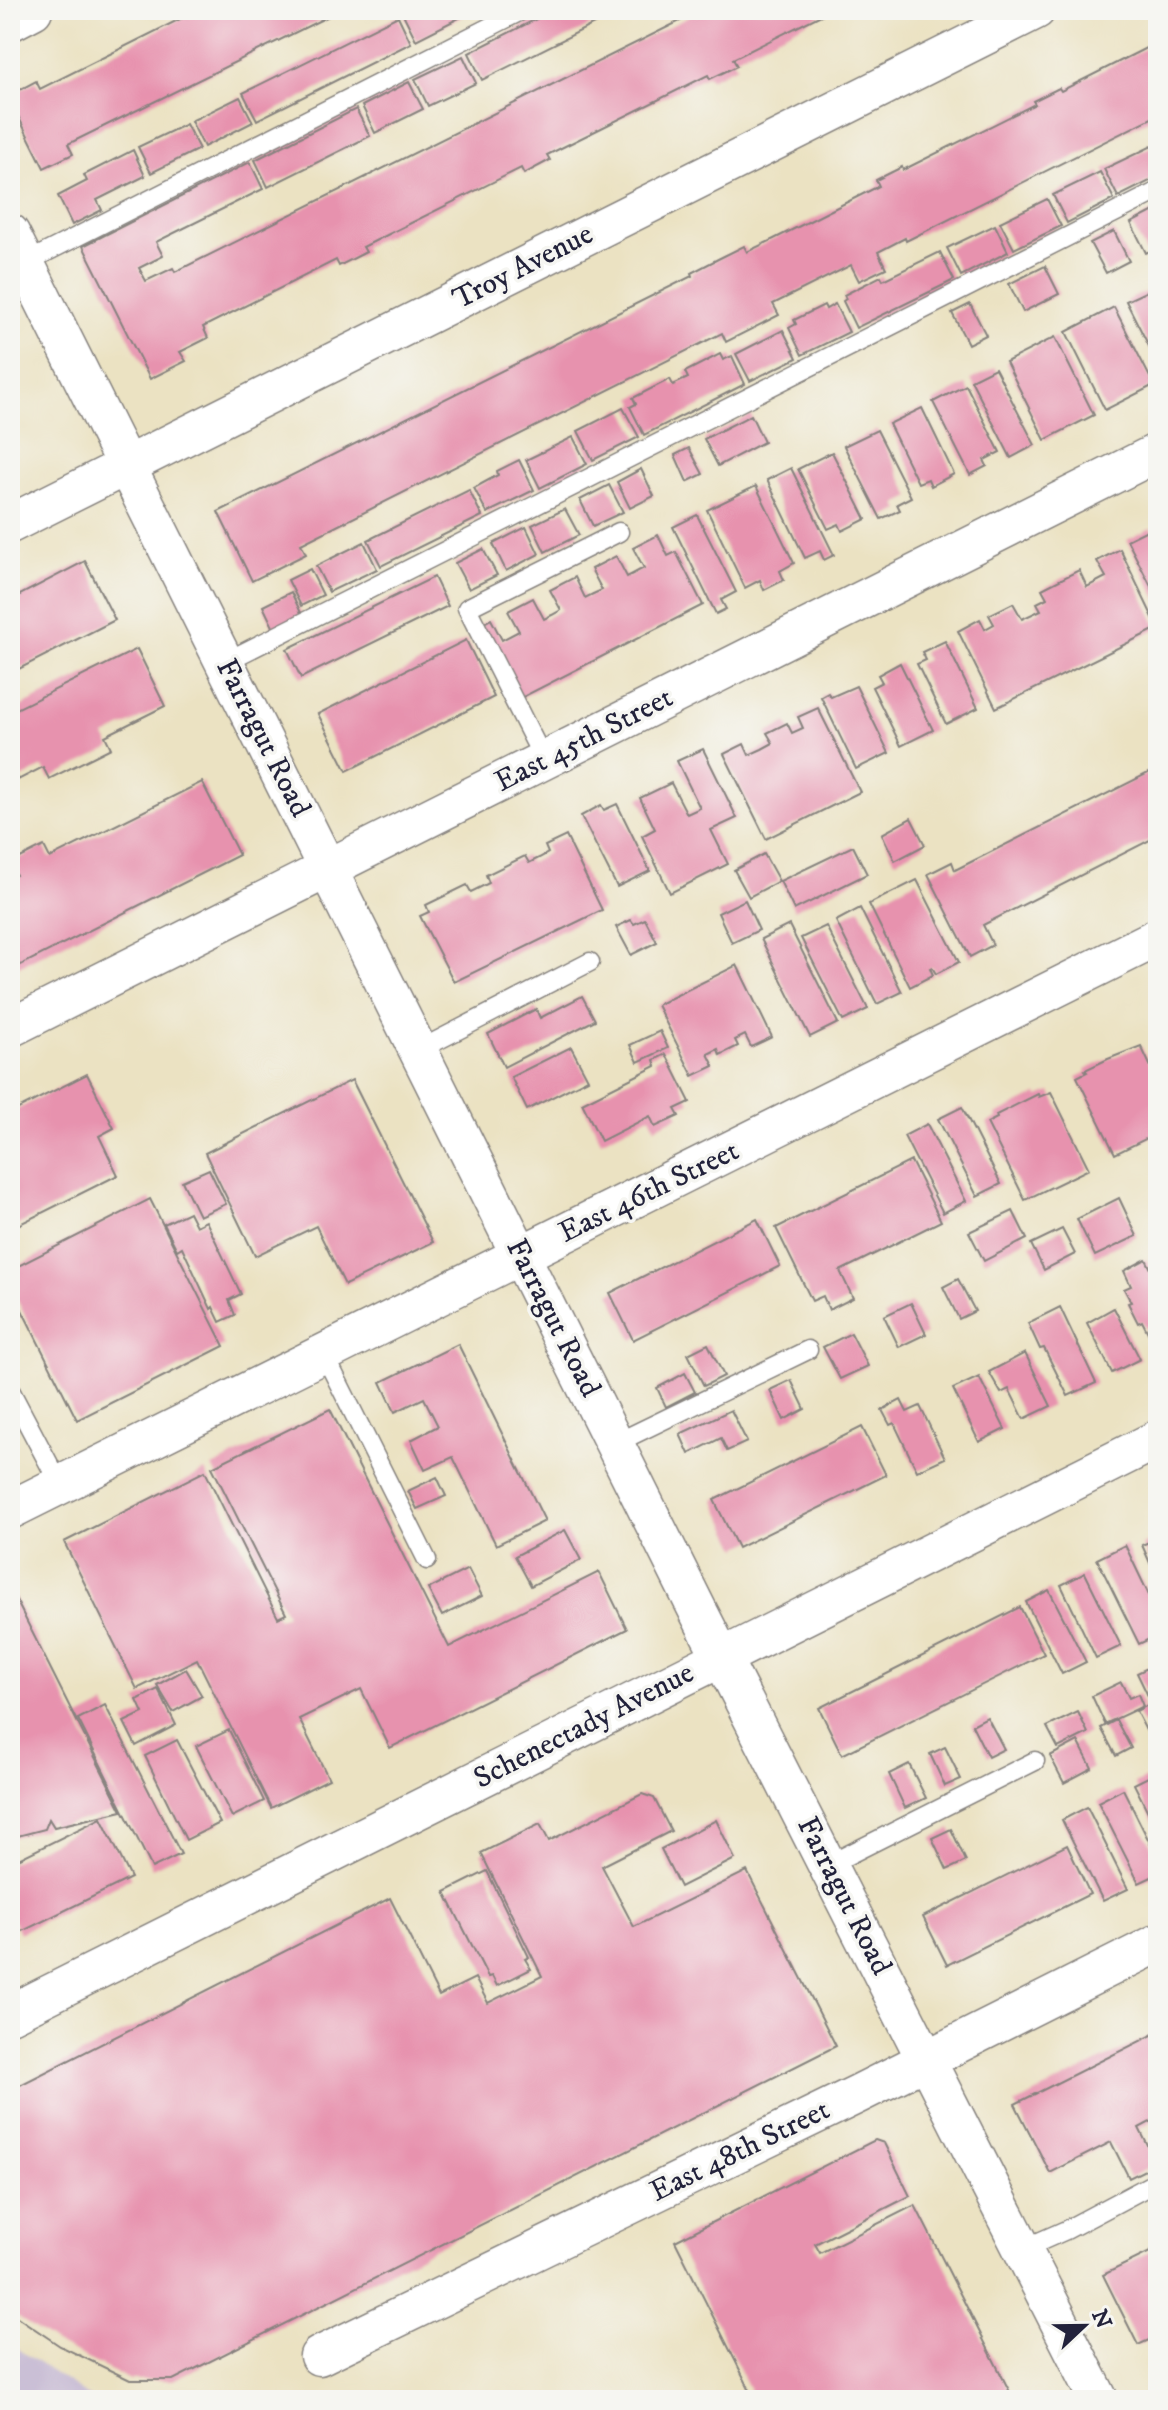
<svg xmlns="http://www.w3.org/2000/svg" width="1168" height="2410" viewBox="0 0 1168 2410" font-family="'IM FELL DW Pica',serif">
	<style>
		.industrial { fill: #cabfd6 }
		.building { fill: #e792ae }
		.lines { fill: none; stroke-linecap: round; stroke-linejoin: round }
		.lane-casing { stroke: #86827e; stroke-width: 21 }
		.street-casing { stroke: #86827e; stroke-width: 41 }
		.lane { stroke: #fff; stroke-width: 18 }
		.street { stroke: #fff; stroke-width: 38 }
		.labels { text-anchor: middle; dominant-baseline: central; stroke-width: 7; stroke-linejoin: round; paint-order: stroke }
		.street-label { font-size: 30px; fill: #22223b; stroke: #f6f6f2 }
	</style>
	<rect width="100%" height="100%" fill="#f6f6f2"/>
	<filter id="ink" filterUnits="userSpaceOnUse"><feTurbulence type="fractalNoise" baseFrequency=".0125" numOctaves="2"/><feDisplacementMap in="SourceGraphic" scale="16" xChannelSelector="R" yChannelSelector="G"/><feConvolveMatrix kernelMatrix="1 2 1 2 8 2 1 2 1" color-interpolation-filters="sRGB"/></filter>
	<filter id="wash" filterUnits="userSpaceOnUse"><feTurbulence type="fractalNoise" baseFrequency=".006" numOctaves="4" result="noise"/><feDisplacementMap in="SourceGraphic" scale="32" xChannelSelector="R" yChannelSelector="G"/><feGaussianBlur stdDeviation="1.8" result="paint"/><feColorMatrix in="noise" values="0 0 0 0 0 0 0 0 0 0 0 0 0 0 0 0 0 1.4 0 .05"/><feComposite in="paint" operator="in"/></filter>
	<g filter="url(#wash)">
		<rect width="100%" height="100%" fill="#ebe2c2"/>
		<path class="industrial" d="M10 2344 94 2400H10Z"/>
		<g id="blocks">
			<g class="building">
				<path d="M198 10H341L68 144 73 154 44 168 10 100V95L36 81 40 89Z"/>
				<path d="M411 10H460L463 16 416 40 403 14Z"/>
				<path d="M554 10H622L482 80 469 53Z"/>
				<path d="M702 10H831L733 59 737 66 710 79 708 75 547 155 550 160 524 174 521 168 363 247 366 252 339 266 336 260 203 327 208 338 180 352 186 361 150 379 83 246 250 162 263 189 156 242 163 256 139 268 146 281 173 268 175 272Z"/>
				<path d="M398 16 411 43 257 120 243 93Z"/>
				<path d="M1158 42V115L906 241 905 238 878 252 886 268 859 281 851 265 773 304 779 315 726 342 722 333 301 544 306 554 252 581 218 512 692 276 691 273 718 259 744 246 747 252 774 239 879 186 876 180 902 167 903 170 1035 104 1033 101 1059 88 1061 91Z"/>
				<path d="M463 56 476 83 428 106 415 79Z"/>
				<path d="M409 82 423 109 375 133 362 106Z"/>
				<path d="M240 97 253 122 204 147 191 121Z"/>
				<path d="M356 109 370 136 268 187 255 160Z"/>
				<path d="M186 124 199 149 151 173 138 147Z"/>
				<path d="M1152 146 1158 158V177L1118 197 1104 169Z"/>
				<path d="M133 150 145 176 97 200 102 210 72 225 58 196 87 181 84 175Z"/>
				<path d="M1100 172 1114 199 1067 223 1053 195Z"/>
				<path d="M1047 199 1061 226 1014 249 1000 222Z"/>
				<path d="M1158 209V247L1146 253 1131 223Z"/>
				<path d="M995 225 1008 252 961 276 947 248Z"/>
				<path d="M1114 231 1129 261 1106 273 1090 243Z"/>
				<path d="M940 252 954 280 856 328 843 301 846 299 844 295 881 276 883 280Z"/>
				<path d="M1045 266 1059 294 1023 312 1009 284Z"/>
				<path d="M1158 286V364L1126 301Z"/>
				<path d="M835 304 849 332 802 355 789 328 796 324 794 320 824 305 826 309Z"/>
				<path d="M970 304 986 335 968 344 952 313Z"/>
				<path d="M1114 307 1154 385 1105 410 1066 332Z"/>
				<path d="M783 330 797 358 750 381 736 354Z"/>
				<path d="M1055 337 1094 415 1045 440 1006 362Z"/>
				<path d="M720 354 723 360 732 356 745 384 644 435 630 407 636 404 633 398 670 379 673 385 688 378 685 372Z"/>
				<path d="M995 368 1035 445 1011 458 971 380Z"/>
				<path d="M966 385 1000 452 984 460 987 466 970 475 933 402Z"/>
				<path d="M623 408 639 437 593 460 578 431Z"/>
				<path d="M922 408 954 474 931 486 928 479 918 483 889 424Z"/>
				<path d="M751 415 764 442 718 466 704 439Z"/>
				<path d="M877 430 911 497 897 504 900 510 881 519 844 446Z"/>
				<path d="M573 437 587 464 540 488 526 460Z"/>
				<path d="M689 448 703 474 687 482 675 455Z"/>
				<path d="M832 452 866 519 842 531 839 524 828 529 798 469Z"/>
				<path d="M519 460 534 490 487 513 474 488 498 475 497 471Z"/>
				<path d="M791 468 834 555 824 560 820 551 805 558 767 480Z"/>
				<path d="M641 469 654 496 630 508 617 482Z"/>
				<path d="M609 485 623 512 593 526 580 500Z"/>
				<path d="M756 486 794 563 780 571 784 580 764 590 760 580 745 588 707 510Z"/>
				<path d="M469 490 482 516 381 566 368 540Z"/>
				<path d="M565 509 579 535 545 552 532 525Z"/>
				<path d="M697 515 736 592 721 600 726 609 716 614 673 527Z"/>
				<path d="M526 527 539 554 506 571 493 544Z"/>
				<path d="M1151 528 1158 543V600L1127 540Z"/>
				<path d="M658 535 668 556 676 552 703 605 517 700 480 625 491 619 502 640 519 631 508 611 533 598 544 619 552 615 561 610 550 590 575 577 585 598 593 594 602 590 591 569 616 556 627 577 644 568 633 548Z"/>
				<path d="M364 542 377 569 329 592 316 566Z"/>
				<path d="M483 549 497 575 469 589 455 563Z"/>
				<path d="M1120 549 1158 628 996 708 958 631 980 619 985 629 994 624 989 615 1013 603 1022 619 1041 610 1037 603 1047 598 1042 589 1079 570 1087 587 1106 577 1097 561Z"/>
				<path d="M85 561 115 620 13 672 10 667V600Z"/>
				<path d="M310 569 323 595 301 606 288 580Z"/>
				<path d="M434 577 448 606 301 678 287 649Z"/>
				<path d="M291 592 303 617 275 631 263 606Z"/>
				<path d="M466 640 494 697 347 771 318 714Z"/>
				<path d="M945 641 978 708 946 724 917 664 926 660 922 652Z"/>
				<path d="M137 649 165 706 105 736 111 748 49 779 43 767 18 780 10 765V712Z"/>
				<path d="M900 663 933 730 901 746 872 687 882 682 878 675Z"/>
				<path d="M856 686 889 753 856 769 821 697 828 693 831 697Z"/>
				<path d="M818 708 860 792 766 839 724 754 744 744 749 755 762 749 773 743 767 733 787 723 792 733 803 728 798 717Z"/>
				<path d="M703 749 737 818 711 830 728 864 670 893 642 836 655 829 640 798 671 783 687 814 700 808 677 761Z"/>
				<path d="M1158 768V836L983 925 993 945 970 957 928 874 952 862 955 870Z"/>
				<path d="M202 782 239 855 17 967 10 952V878L16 875 10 863 44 846 50 858Z"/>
				<path d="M617 804 650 871 617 887 581 816 601 805 604 810Z"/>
				<path d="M911 818 925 845 895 861 882 834Z"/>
				<path d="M566 836 602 910 454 982 420 916 429 912 426 905 467 885 471 892 489 883 486 875 525 856 529 863 539 858 548 853 545 846Z"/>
				<path d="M853 846 867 874 794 910 780 881Z"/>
				<path d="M764 854 779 881 749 897 734 870Z"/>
				<path d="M917 880 959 962 936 974 932 967 930 968 933 975 910 987 869 904Z"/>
				<path d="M745 900 759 930 732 943 718 913Z"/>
				<path d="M860 908 902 992 877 1004 836 921Z"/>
				<path d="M645 919 657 942 631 955 616 927 631 920 634 924Z"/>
				<path d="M789 925 838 1023 810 1037 761 939Z"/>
				<path d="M826 926 868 1009 843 1021 801 938Z"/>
				<path d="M737 965 772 1037 751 1047 745 1035 735 1040 738 1046 720 1055 718 1049 708 1054 714 1066 693 1076 657 1005Z"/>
				<path d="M582 996 595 1020 504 1067 488 1034 536 1009 540 1018Z"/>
				<path d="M660 1031 668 1048 638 1062 630 1045Z"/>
				<path d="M1141 1046 1158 1082V1133L1115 1154 1077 1077 1087 1072 1085 1070 1108 1059Z"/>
				<path d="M571 1047 588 1079 527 1110 511 1077Z"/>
				<path d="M666 1054 690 1102 675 1109 679 1116 655 1127 650 1116 601 1141 582 1103 656 1066 654 1060Z"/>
				<path d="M87 1074 114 1128 99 1136 118 1175 10 1229V1113Z"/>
				<path d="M352 1080 433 1242 345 1285 316 1226 255 1256 205 1153Z"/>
				<path d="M1051 1092 1089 1169 1025 1200 987 1123 997 1118 996 1115 1038 1094 1039 1097Z"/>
				<path d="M962 1107 1001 1184 977 1196 938 1119Z"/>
				<path d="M927 1124 966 1201 943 1213 904 1136Z"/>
				<path d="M911 1161 941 1221 840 1271 853 1298 829 1310 823 1296 812 1301 776 1228Z"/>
				<path d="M209 1169 226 1204 199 1216 182 1181Z"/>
				<path d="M1119 1198 1137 1236 1095 1256 1077 1219Z"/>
				<path d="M150 1199 224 1346 77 1420 10 1286V1270Z"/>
				<path d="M1013 1211 1027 1239 984 1261 969 1232Z"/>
				<path d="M189 1212 196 1226 206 1221 241 1294 229 1300 235 1315 220 1322 213 1307 211 1309 182 1247 177 1250 164 1224Z"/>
				<path d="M757 1219 780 1266 633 1340 610 1293Z"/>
				<path d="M1062 1229 1075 1254 1044 1270 1031 1244Z"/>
				<path d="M1146 1259 1158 1283V1352L1142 1321 1138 1323 1128 1303 1131 1302 1124 1289 1131 1286 1124 1271Z"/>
				<path d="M958 1279 975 1311 959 1319 943 1287Z"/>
				<path d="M911 1303 926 1334 899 1347 884 1316Z"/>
				<path d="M1060 1307 1096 1383 1068 1396 1044 1348 1040 1349 1028 1323Z"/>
				<path d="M1114 1308 1140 1359 1112 1373 1087 1323Z"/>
				<path d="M851 1333 868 1366 840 1379 823 1347Z"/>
				<path d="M458 1344 545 1521 496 1545 453 1457 425 1470 411 1440 438 1426 424 1398 395 1412 381 1382Z"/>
				<path d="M708 1344 724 1376 704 1386 688 1354Z"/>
				<path d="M1025 1353 1051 1406 1024 1419 1009 1389 1001 1393 989 1372Z"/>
				<path d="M685 1373 695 1392 666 1407 657 1388Z"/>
				<path d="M979 1377 1005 1429 979 1442 953 1389Z"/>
				<path d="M791 1380 805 1409 784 1420 770 1390Z"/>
				<path d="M901 1400 907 1412 920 1406 945 1458 917 1471 894 1423 890 1425 882 1410Z"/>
				<path d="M330 1409 449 1647 599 1572 627 1629 390 1748 361 1689 299 1719 329 1779 271 1808 197 1659 137 1689 64 1542 205 1471 278 1618 286 1614 212 1467Z"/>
				<path d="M731 1410 747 1442 727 1451 721 1438 689 1454 680 1434Z"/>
				<path d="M862 1427 886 1475 738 1548 714 1500Z"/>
				<path d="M437 1477 446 1496 417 1509 408 1491Z"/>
				<path d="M565 1530 581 1560 531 1586 515 1556Z"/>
				<path d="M1158 1538V1581L1142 1545Z"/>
				<path d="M1125 1545 1158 1614V1635L1139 1644 1097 1559Z"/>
				<path d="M468 1569 482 1596 442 1616 428 1589Z"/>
				<path d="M1085 1573 1121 1646 1096 1658 1061 1585Z"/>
				<path d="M10 1588 122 1811 54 1827 49 1819 45 1829 10 1838Z"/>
				<path d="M1049 1590 1086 1662 1062 1674 1026 1602Z"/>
				<path d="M1020 1607 1044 1654 842 1755 819 1708Z"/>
				<path d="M1158 1663V1698L1151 1702 1137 1673Z"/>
				<path d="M186 1669 202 1696 173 1712 157 1685Z"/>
				<path d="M1121 1682 1129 1698 1138 1694 1143 1706 1105 1724 1092 1696Z"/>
				<path d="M158 1689 176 1725 136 1746 124 1722 143 1713 137 1700Z"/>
				<path d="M1152 1703 1155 1710 1158 1708V1736L1151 1740 1136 1711Z"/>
				<path d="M105 1705 181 1854 152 1868 78 1719Z"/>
				<path d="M1078 1712 1088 1733 1058 1748 1047 1727Z"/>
				<path d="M987 1717 1004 1749 988 1757 972 1725Z"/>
				<path d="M1116 1720 1131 1748 1116 1756 1101 1728Z"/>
				<path d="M229 1730 264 1801 232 1817 196 1746Z"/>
				<path d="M177 1740 220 1823 186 1840 145 1756Z"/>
				<path d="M1078 1741 1092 1768 1064 1783 1050 1756Z"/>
				<path d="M945 1747 961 1779 945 1786 930 1754Z"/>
				<path d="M909 1764 926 1798 905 1808 889 1774Z"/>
				<path d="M1158 1772V1832L1134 1784Z"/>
				<path d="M1123 1789 1158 1859V1874L1139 1883 1098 1802Z"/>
				<path d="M642 1794 654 1798 671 1831 602 1866 634 1927 747 1871 836 2046 173 2380H130L60 2346 10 2312V2090L390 1898 439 1996 475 1978 488 2003 542 1976 481 1853 540 1824 549 1841Z"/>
				<path d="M1087 1807 1128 1889 1103 1901 1062 1820Z"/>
				<path d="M101 1818 131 1878 19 1933 10 1914V1863Z"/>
				<path d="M716 1820 735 1859 680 1887 661 1849Z"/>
				<path d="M951 1829 966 1861 947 1870 932 1838Z"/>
				<path d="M1067 1845 1090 1894 947 1965 923 1917Z"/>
				<path d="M487 1871 529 1957 525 1959 531 1969 497 1986 492 1976 488 1977 445 1892Z"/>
				<path d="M1158 2032V2118L1139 2128 1157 2164 1129 2178 1111 2142 1050 2173 1015 2104Z"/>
				<path d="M875 2140 884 2143 910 2196 815 2244 820 2253 915 2205 1014 2400H730L750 2390 675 2241Z"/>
				<path d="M1158 2248V2336L1138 2345 1103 2275Z"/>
			</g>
		</g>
	</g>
	<g filter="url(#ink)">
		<use href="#blocks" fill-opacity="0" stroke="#86827e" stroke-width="2"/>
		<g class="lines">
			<defs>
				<g id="lane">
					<path d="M25 263 523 10"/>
					<path d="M225 662 1158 191"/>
					<path d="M544 760 467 608 619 532"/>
					<path d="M419 1050 590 962"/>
					<path d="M324 1354 427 1560"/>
					<path d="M10 1390 60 1485"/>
					<path d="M616 1443 808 1350"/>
					<path d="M828 1865 1035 1761"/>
					<path d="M1023 2249 1066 2230 1158 2181"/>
				</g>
				<g id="street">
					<path d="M10 22 33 10"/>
					<path d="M10 233 698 1611 1099 2400"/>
					<path d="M10 524 1036 10"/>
					<path d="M10 1028 1158 452"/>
					<path d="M10 1510 1158 937"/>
					<path d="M10 2014 1158 1439"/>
					<path d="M319 2356 858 2094 1158 1943"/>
				</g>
			</defs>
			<use href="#lane" class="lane-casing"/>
			<use href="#street" class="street-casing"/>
			<use href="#lane" class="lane"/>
			<use href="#street" class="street"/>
		</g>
	</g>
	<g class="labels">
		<g class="street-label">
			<text transform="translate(523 267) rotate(-27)">Troy Avenue</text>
			<text transform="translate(263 738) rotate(63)">Farragut Road</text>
			<text transform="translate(584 740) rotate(-27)">East 45th Street</text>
			<text transform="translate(649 1192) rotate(-26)">East 46th Street</text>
			<text transform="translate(553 1318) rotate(63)">Farragut Road</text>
			<text transform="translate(584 1726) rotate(-27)">Schenectady Avenue</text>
			<text transform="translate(844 1896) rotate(63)">Farragut Road</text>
			<text transform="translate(740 2151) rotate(-26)">East 48th Street</text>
		</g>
	</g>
	<rect width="1168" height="2410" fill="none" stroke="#f6f6f2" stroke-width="40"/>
	<g transform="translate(1084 2326) rotate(68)" stroke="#f6f6f2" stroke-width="6" paint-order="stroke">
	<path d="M0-6L14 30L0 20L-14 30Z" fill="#22223b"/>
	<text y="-12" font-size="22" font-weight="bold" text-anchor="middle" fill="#22223b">N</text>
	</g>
</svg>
